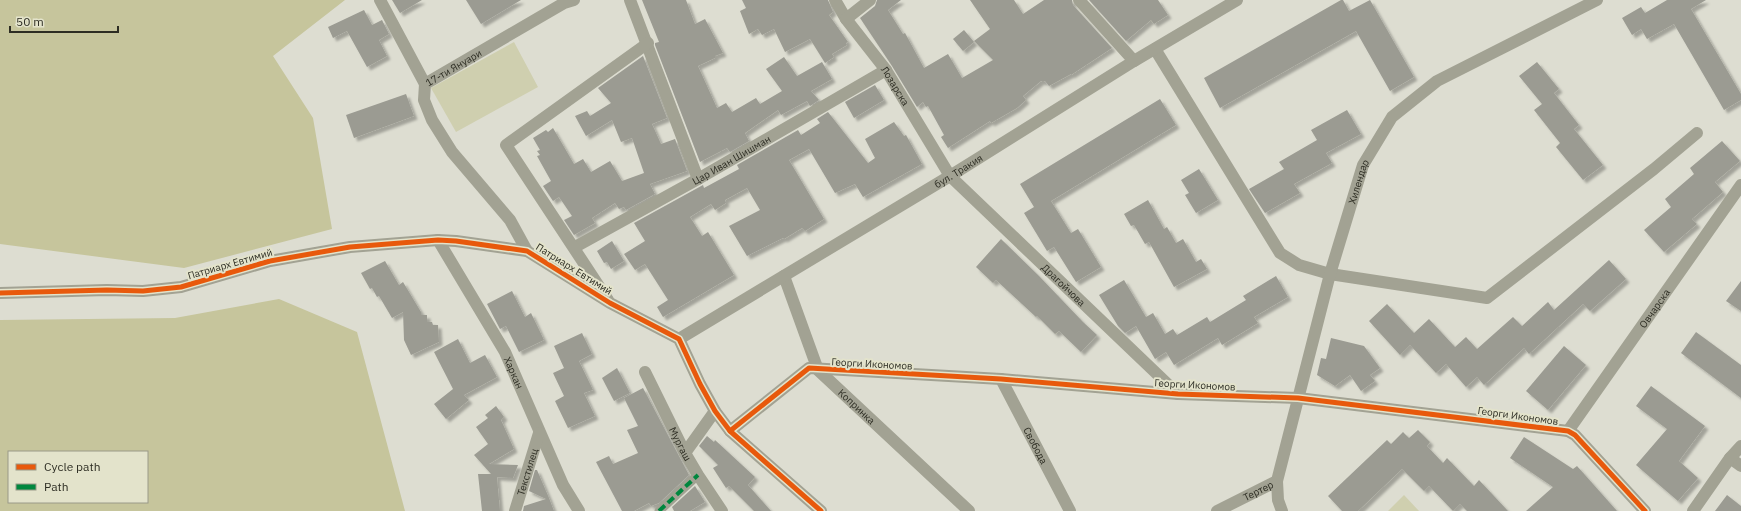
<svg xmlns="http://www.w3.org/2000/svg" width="1741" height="511" viewBox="0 0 1741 511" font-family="'IBM Plex Sans',sans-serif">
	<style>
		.green { fill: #cfcfaf }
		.forest { fill: #c6c59c; fill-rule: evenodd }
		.building { fill: #9b9b92; filter: url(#shadow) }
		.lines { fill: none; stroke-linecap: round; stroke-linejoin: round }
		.pedestrian { stroke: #a2a293; stroke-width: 9 }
		.minor { stroke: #a2a293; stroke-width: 12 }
		.quiet { stroke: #00873e; stroke-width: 4; stroke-dasharray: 8 4; stroke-linecap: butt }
		.cycleway-casing { stroke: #e3e3cb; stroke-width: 8 }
		.cycleway { stroke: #e8590c; stroke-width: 5 }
		.labels { text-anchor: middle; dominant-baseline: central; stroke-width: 4; stroke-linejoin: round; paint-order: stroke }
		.street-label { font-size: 10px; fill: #2d2d23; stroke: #e3e3cb }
	</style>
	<defs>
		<filter id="shadow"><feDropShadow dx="3.5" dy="3.5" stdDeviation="1" flood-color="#0004"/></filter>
	</defs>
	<rect width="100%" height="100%" fill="#ddddd1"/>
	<g class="green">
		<path d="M514 42 538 87 456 132 431 88Z"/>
		<path d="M1404 495 1419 511H1388Z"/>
	</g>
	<g class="forest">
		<path d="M0 0H345L273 56 313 118 332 229 184 268 0 244Z"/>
		<path d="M279 299 357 332 405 511H0V320L175 318ZM9 452H147V502H9Z"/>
	</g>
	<g class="building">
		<path d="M392 0H422L400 13Z"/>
		<path d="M466 0H521L481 24Z"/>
		<path d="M642 0H686L695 24 705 19 723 53 715 56V58L698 66 717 108 726 103 732 112 756 98 760 104 782 91 766 69 784 57 797 76 822 62 832 79 811 91 819 100 810 106 807 101 781 115 778 110 745 133 749 141 730 152 727 148 700 162 655 45V43L659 42Z"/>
		<path d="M742 0H828L833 12 829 15 848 42 846 43 847 45 832 54 834 57 825 63 810 39 785 52 774 29 762 35 758 29 749 34 740 11 746 8Z"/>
		<path d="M877 0H901L888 10 903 34 905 33 924 68 948 54 962 78 993 60 974 41 990 29 970 0H1014L1023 14 1044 0H1072L1073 5 1112 48 1071 75V74L1049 86 1045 81 1043 82 1041 81 1023 96 1026 100 1017 108 991 123 990 121 948 148 941 137 944 135 928 106 926 107 923 102 917 107 892 66 860 18 875 6Z"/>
		<path d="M1089 0H1158L1168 15 1154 24 1151 20 1126 41Z"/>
		<path d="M1341 0H1343L1349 11 1370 0 1414 77 1390 91 1356 31 1220 108 1204 78Z"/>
		<path d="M1667 0H1706L1691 9 1741 94V100L1724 110 1674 24 1647 39 1641 29 1632 35 1622 18 1641 7 1645 13Z"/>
		<path d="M364 10 372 25 382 20 389 34 379 40 387 56 367 67 347 31 333 38 328 27Z"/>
		<path d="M964 30 974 42 963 51 953 39Z"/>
		<path d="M643 56 667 118 652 124 661 144 675 139 687 171 650 184 655 194 626 210 624 207 619 209 615 203 592 218 595 223 574 235 564 220 572 216 559 197 553 201 543 186 551 181 537 156 540 155 537 151 540 150 533 138 546 130 548 132 553 128 574 164 583 159 591 172 610 161 622 181 644 173 632 138 621 142 612 120 586 136 575 116 587 111 590 116 611 103 598 88Z"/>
		<path d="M1537 62 1559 89 1554 93 1579 125 1574 129 1603 165 1583 180 1556 147 1560 143 1534 110 1542 104 1519 76Z"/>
		<path d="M875 85 884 100 854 118 845 102Z"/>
		<path d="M406 94 414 116 354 138 346 115Z"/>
		<path d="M1160 99 1176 125 1051 201 1071 233 1078 229 1101 267 1076 282 1054 247 1047 251 1024 213 1034 207 1020 184Z"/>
		<path d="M1347 110 1361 134 1326 153 1332 163 1294 184 1300 193 1265 213 1249 189 1284 169 1279 162 1317 140 1311 130Z"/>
		<path d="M828 112 868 163 875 158 865 139 894 122 904 136 906 135 922 164 863 197 855 184 835 193 809 149 789 160 824 219 805 231 802 228 784 239 783 238 747 256 729 226 760 210 747 188 725 200 726 203 715 210 711 204 690 217 702 236 708 232 734 275 663 317 657 307 668 300 661 289 645 264 635 270 624 254 645 241 634 223 703 185 704 188 739 169 737 165 798 130 801 135 820 123 817 119Z"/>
		<path d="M1722 141 1740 161 1715 182 1723 192 1692 219 1697 224 1664 252 1644 230 1671 207 1665 199 1694 174 1690 168Z"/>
		<path d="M1199 169 1218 200 1196 213 1185 195 1189 193 1181 180Z"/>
		<path d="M1148 200 1164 229 1167 227 1176 243 1183 239 1196 262 1201 259 1207 269 1174 287 1149 242 1145 244 1134 225 1131 226 1124 214Z"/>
		<path d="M1001 239 1039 276 1083 322 1097 335 1081 352 1059 331 1055 334 1037 316 1036 317 996 280 993 283 976 267Z"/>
		<path d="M612 241 624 261 611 269 607 262 604 263 597 251Z"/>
		<path d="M1609 260 1626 279 1590 311 1583 304 1529 354 1524 348 1484 385 1477 377 1466 387 1446 364 1436 373 1410 345 1400 355 1369 321 1387 304 1414 333 1429 319 1455 347 1466 337 1477 349 1513 317 1522 326 1548 302 1554 310Z"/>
		<path d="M385 261 399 285 403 282 421 312V315H427V322H432L433 325H438L439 342 411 355 404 340 403 312 392 318 379 296 377 297 372 288 370 289 361 273Z"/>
		<path d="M1276 276 1288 297 1254 317 1258 323 1222 345 1218 338 1174 365 1166 352 1155 359 1136 326 1125 333 1118 326 1099 295 1124 280 1146 317 1153 313 1165 334 1173 329 1177 335 1207 317 1210 322 1246 300 1243 296Z"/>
		<path d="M1741 281V311L1726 301Z"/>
		<path d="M512 291 525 317 531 313 544 340 519 352 506 326 500 329 487 304Z"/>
		<path d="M1696 332 1741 365V398L1681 353Z"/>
		<path d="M582 333 592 354 579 361 593 390 584 393 595 416 568 428 555 401 564 396 553 373 564 368 554 346Z"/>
		<path d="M1331 338 1364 346 1380 368 1370 375 1375 381 1361 391 1350 375 1335 386 1317 375 1321 358 1326 359Z"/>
		<path d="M458 339 470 363 485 355 497 377 464 395 469 400 446 419 434 404 453 389 434 352Z"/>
		<path d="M1564 346 1586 365 1548 410 1526 391Z"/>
		<path d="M617 368 630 393 614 401 602 378Z"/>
		<path d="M1651 386 1705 426 1679 461 1698 478 1678 501 1636 465 1667 429 1636 406Z"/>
		<path d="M643 388 689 475 659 503 651 506 649 503 634 511H622L596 462 609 456 613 464 638 453 627 430 638 426 624 398Z"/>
		<path d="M496 406 504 417 501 420 514 449 489 464 518 465 513 478 497 477 500 511H482L478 474H491L474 455 488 444 476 427 488 418 485 415Z"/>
		<path d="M1418 430 1430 442 1427 446 1443 463 1447 458 1474 486 1479 480 1508 511H1467L1460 504 1453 511 1429 486 1424 491 1402 469 1358 511H1342L1328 496 1387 440 1391 444 1403 432 1409 438Z"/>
		<path d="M707 436 714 442 715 440 755 477 748 485 771 511H754L729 486 726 488 713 468 718 465 699 446Z"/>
		<path d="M1524 437 1573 469 1577 466 1617 511H1526L1553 487 1510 458Z"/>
		<path d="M535 470H537L549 498 554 511H523L524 506 546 499 529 491Z"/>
		<path d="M695 486 705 502 690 511H674L672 507Z"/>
		<path d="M1727 495 1741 506V511H1715Z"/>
	</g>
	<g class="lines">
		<path class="pedestrian" d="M659 511 698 475"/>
		<g class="minor">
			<path d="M380 0 425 84"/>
			<path d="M630 0 698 179"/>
			<path id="s1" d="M835 0 846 19 886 70 950 176 1178 394"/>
			<path d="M1079 0 1134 61"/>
			<path d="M846 19 870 0"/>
			<path d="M1155 49 1280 253 1299 265 1330 274 1487 298 1654 169 1697 133"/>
			<path id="s2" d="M438 240 505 352 563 485 579 511"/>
			<path id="s3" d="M575 247 698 179 886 70"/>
			<path id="s4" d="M527 251 510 220 452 152 432 120 424 100 425 84 564 3 574 0"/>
			<path id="s5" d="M784 276 818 370 969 511"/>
			<path d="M0 293 107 290 143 291 181 287 270 261 350 247 438 240 456 241 527 251 610 303 679 339 700 384 715 411 730 431 821 511"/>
			<path d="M608 300 506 145 648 43"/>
			<path id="s6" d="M679 339 950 176 1134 61 1237 0"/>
			<path id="s7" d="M645 372 685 453 698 475 722 511"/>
			<path id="s8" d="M1001 379 1070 511"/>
			<path d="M730 431 809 368 1001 379 1178 394 1298 398 1568 431 1575 435 1645 511"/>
			<path id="s9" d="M1568 431 1741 185"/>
			<path d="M685 453 715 411"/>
			<path d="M1730 458 1741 466"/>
			<path id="s10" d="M515 511 539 433"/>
			<path id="s11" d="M1217 511 1277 481"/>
			<path id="s12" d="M1282 511 1278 500 1277 481 1330 274 1363 165 1392 117 1437 81 1597 0"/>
			<path d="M1693 511 1730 458 1741 446"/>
		</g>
		<path class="quiet" d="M659 511 698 475"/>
		<defs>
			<g id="cycleway">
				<path d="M0 293 107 290 143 291 181 287 270 261 350 247 438 240 456 241 527 251 610 303 679 339 700 384 715 411 730 431 821 511"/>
				<path d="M730 431 809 368 1001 379 1178 394 1298 398 1568 431 1575 435 1645 511"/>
			</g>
		</defs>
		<use href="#cycleway" class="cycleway-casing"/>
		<use href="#cycleway" class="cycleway"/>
	</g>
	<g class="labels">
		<g class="street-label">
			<text stroke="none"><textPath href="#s4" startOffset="233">17-ти Януари</textPath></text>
			<text stroke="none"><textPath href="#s1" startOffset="105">Лозарска</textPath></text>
			<text stroke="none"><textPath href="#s3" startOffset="179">Цар Иван Шишман</textPath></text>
			<text stroke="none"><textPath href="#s6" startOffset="326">бул. Тракия</textPath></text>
			<text stroke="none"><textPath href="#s12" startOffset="341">Хилендар</textPath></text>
			<text transform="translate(230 264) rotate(-16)">Патриарх Евтимий</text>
			<text transform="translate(574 269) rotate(32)">Патриарх Евтимий</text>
			<text stroke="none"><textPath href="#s1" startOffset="368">Драгойчова</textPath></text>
			<text stroke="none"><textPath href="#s9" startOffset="150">Овчарска</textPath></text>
			<text transform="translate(872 364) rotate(3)">Георги Икономов</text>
			<text stroke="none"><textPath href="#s2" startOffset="153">Харкан</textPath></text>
			<text transform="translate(1195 385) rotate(3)">Георги Икономов</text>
			<text stroke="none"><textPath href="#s5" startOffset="153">Копринка</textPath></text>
			<text transform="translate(1518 416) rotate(8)">Георги Икономов</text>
			<text stroke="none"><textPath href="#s7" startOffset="80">Мургаш</textPath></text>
			<text stroke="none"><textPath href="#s8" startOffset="75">Свобода</textPath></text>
			<text stroke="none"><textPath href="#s10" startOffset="41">Текстилец</textPath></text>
			<text stroke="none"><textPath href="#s11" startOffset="46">Тертер</textPath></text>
		</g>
	</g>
	<rect x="8" y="451" width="140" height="52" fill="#e3e3cb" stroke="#9a9a88"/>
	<rect x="16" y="464" width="20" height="6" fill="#e8590c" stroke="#9a9a88"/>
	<text x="44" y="471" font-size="12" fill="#2d2d23">Cycle path</text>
	<rect x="16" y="484" width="20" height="6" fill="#00873e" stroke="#9a9a88"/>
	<text x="44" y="491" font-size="12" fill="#2d2d23">Path</text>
	<path d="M10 26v6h108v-6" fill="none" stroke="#2d2d23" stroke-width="2"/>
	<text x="16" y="26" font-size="12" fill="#2d2d23" stroke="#e3e3cb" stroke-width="3" paint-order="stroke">50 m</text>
</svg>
